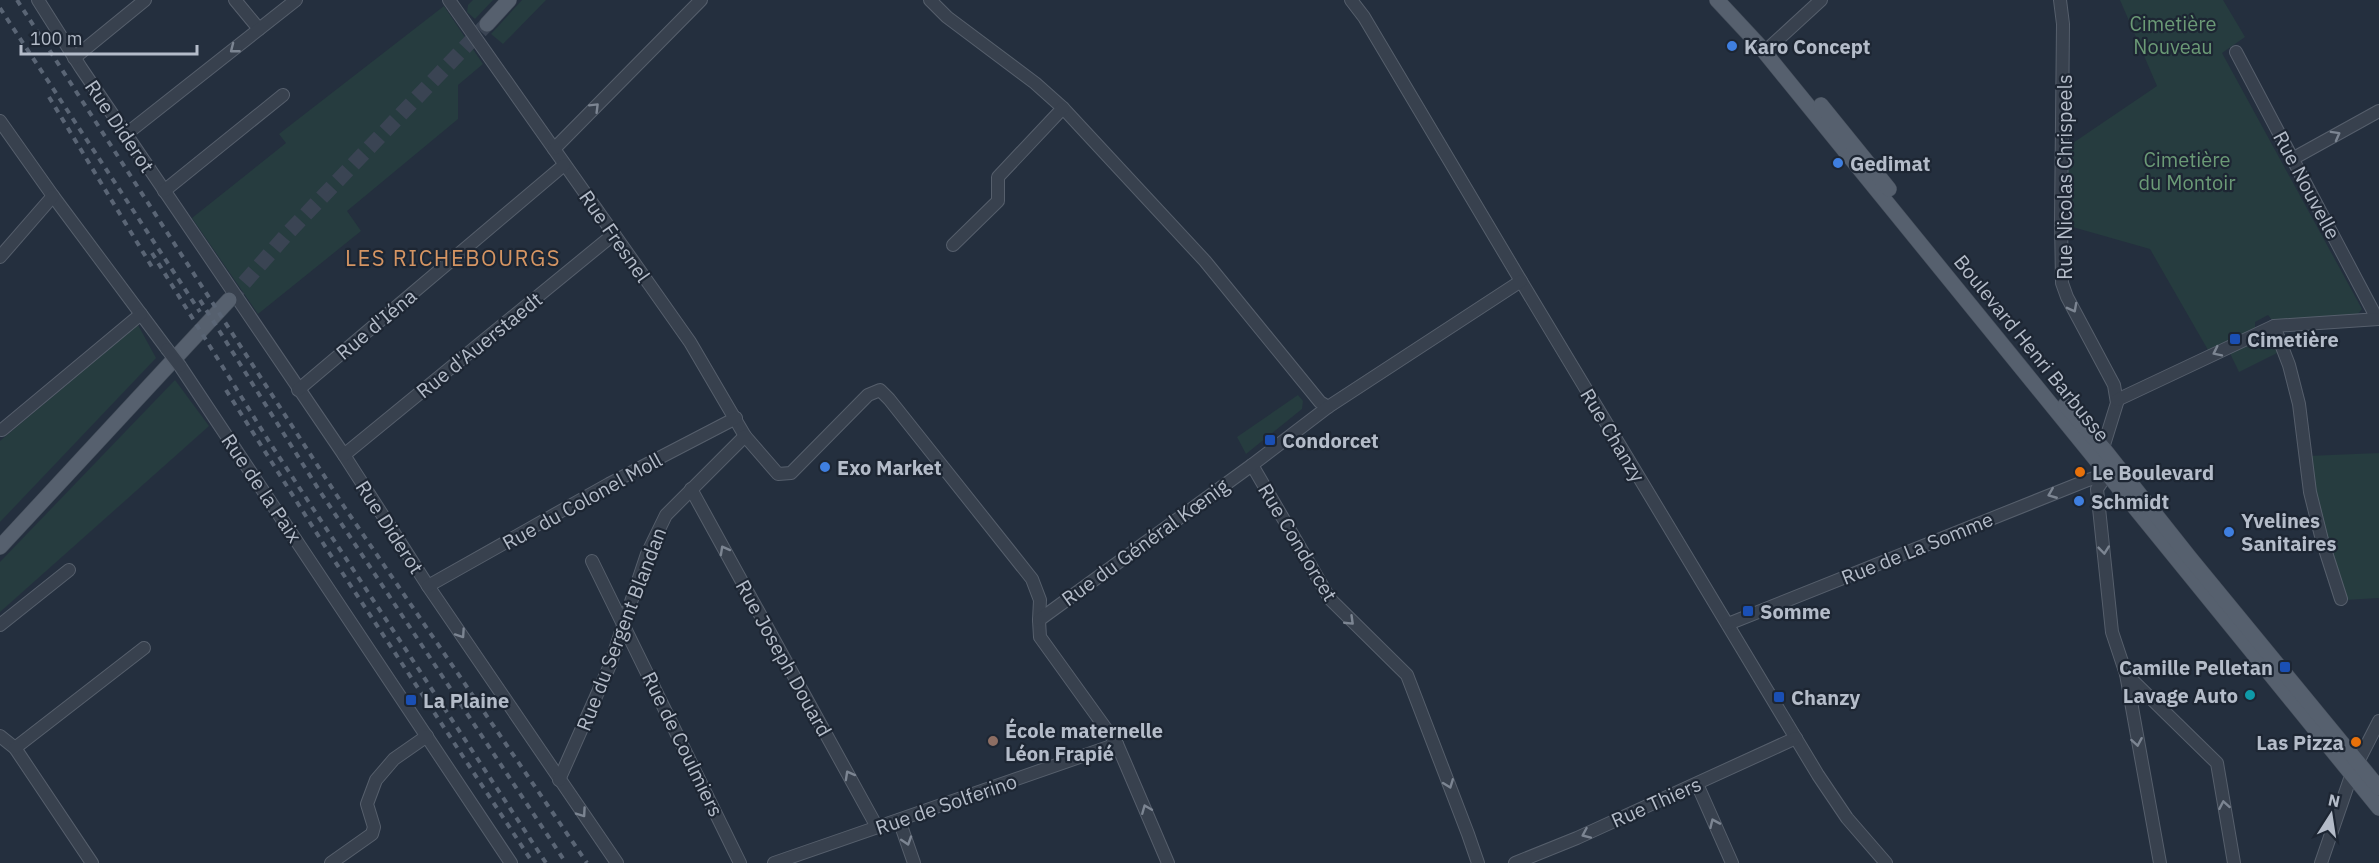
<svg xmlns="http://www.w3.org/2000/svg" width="2379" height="863" viewBox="0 0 2379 863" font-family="'IBM Plex Sans',sans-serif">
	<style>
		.green { fill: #263c3f }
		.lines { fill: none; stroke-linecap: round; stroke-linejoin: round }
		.major-tunnel { stroke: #3a4453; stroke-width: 15; stroke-dasharray: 15 8; stroke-linecap: butt }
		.minor-casing { stroke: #565f6c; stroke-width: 14 }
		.major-casing { stroke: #414a57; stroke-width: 16 }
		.minor { stroke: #38414e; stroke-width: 12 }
		.major { stroke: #56606e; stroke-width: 15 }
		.rail { stroke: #5a6575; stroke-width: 4; stroke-dasharray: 6 6; stroke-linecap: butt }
		.minor-bridge-casing { stroke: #565f6c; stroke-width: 14; stroke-linecap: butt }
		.minor-bridge { stroke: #38414e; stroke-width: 12 }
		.oneway { stroke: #7c8592 }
		.shop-dot { fill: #3f7fe0; stroke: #1d2633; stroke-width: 2 }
		.transit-dot { fill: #1a4fb4; stroke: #1d2633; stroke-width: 2 }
		.food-dot { fill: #e8710a; stroke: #1d2633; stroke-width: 2 }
		.culture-dot { fill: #0f9aa8; stroke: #1d2633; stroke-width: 2 }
		.education-dot { fill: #8d6e63; stroke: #1d2633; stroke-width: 2 }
		.labels { text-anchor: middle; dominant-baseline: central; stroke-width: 4.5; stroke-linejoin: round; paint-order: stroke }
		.park-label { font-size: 20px; fill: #6b9a76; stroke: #1d2633 }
		.poi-label { font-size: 20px; font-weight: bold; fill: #b4bcc9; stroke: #1d2633; text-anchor: start }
		.street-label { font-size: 20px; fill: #b4bcc9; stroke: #1d2633 }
		.quarter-label { font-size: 22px; letter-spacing: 1.5px; fill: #d59563; stroke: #1d2633 }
	</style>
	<rect width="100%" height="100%" fill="#242f3e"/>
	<g class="green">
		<path d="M473 0H493L475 19 467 12 468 5Z"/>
		<path d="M522 0H546L503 44 491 34Z"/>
		<path d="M2120 0H2223L2245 37 2222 53 2362 309 2357 315 2272 320 2268 315 2255 322V328L2208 350 2150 249 2069 226 2067 147 2157 86Z"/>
		<path d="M444 6 483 64 458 85V119L347 211 361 231 258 314 192 218 286 143 279 134Z"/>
		<path d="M138 325 156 358 0 522V441Z"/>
		<path d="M2274 326 2283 350 2239 372 2227 347Z"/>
		<path d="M175 380 209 426 0 612V562Z"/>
		<path d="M1298 395 1303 401 1302 409 1246 454 1237 437Z"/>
		<path d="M2379 453V598L2345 600 2326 538 2307 456Z"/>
	</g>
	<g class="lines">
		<path class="major-tunnel" d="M229 300 287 234 487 24"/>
		<defs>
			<g id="minor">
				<path d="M38 0 81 68 344 455 428 586 617 863"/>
				<path d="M235 0 259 29"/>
				<path d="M449 0 690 342 745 436 778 474 791 473 868 395 880 390 889 399 1032 579 1040 600 1039 620 1040 637 1117 744 1168 863"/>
				<path d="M930 0 947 17 1035 83 1063 108 1205 261 1320 402 1328 407"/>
				<path d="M1351 0 1364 17 1521 281 1818 775 1847 818 1886 863"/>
				<path d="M2060 0 2063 24 2061 221 2062 283 2067 297 2114 385 2117 403 2103 448"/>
				<path d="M1771 46 1821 0"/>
				<path d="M2236 52 2373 311 2375 319"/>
				<path d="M74 58 145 0"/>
				<path d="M0 121 53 196 167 349"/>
				<path d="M125 135 296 0"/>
				<path d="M554 149 701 0"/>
				<path d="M2294 158 2379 111"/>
				<path d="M164 191 283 95"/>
				<path d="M953 245 998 201V177L1063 108"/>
				<path d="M0 257 53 196"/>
				<path d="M2274 326 2289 365 2299 404 2310 492 2322 540 2341 599"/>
				<path d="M180 366 511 863"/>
				<path d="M298 390 564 165"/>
				<path d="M2117 400 2274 326 2379 319"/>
				<path d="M2 430 141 314"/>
				<path d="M344 455 614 234"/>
				<path d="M1252 465 1330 599 1407 675 1468 834 1478 863"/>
				<path d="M2107 474 2097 489 2112 632 2126 674 2160 863"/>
				<path d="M691 489 877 827"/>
				<path d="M592 561 740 863"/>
				<path d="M428 586 609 484 736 418"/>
				<path d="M1039 620 1252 465 1328 407 1521 281"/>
				<path d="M1728 624 2088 480 2107 474"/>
				<path d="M0 625 69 570"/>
				<path d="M2126 674 2217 763 2234 863"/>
				<path d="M0 736 15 748 92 863"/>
				<path d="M15 748 144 648"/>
				<path d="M2358 762 2379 721"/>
				<path d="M559 780 610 665 647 554 666 515 745 436"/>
				<path d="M1697 784 1732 863"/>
				<path d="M899 820 914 863"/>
				<path d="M331 863 372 834 374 827 367 804 376 780 394 759 427 736"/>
				<path d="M774 863 1117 744"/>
				<path d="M1515 863 1577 838 1796 738"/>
				<path d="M2321 863 2351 776"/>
			</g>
			<g id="major">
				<path d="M1717 0 1758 44 2379 808"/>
				<path d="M487 24 509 0"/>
				<path d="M1821 105 1889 189"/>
				<path d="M2065 405 2103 448 2190 558 2379 788"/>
				<path d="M0 547 229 300"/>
			</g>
		</defs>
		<use href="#minor" class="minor-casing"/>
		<use href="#major" class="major-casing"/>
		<use href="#minor" class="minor"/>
		<use href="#major" class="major"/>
		<g class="rail">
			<path d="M17 0 345 508 587 863"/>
			<path d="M0 8 200 312"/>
			<path d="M49 97 152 267"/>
			<path d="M152 253 270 443 546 863"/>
			<path d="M200 300 319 490 566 863"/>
			<path d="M226 390 328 551 533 863"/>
		</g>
		<defs>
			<path id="minor-bridge" d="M167 349 180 366"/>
		</defs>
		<use href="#minor-bridge" class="minor-bridge-casing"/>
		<use href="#minor-bridge" class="minor-bridge"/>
	</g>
	<defs><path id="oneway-chevron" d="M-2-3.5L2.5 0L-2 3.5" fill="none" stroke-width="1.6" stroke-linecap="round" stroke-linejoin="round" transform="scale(1.5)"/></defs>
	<g class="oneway">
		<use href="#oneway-chevron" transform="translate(234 49) rotate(142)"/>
		<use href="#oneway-chevron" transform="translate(595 107) rotate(-45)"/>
		<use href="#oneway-chevron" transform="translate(2336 135) rotate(-29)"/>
		<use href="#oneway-chevron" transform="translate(2073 308) rotate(62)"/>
		<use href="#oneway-chevron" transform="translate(2217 352) rotate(154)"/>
		<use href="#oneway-chevron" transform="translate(2052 494) rotate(158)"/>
		<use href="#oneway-chevron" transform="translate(724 550) rotate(-119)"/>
		<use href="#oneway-chevron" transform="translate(2104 550) rotate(84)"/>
		<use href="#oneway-chevron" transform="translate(1350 621) rotate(44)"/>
		<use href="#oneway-chevron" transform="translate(461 634) rotate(56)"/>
		<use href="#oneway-chevron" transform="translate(2137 742) rotate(80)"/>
		<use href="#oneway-chevron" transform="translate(849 775) rotate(-119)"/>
		<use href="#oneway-chevron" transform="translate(1449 784) rotate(69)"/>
		<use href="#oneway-chevron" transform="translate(2224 805) rotate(-100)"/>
		<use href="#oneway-chevron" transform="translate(1146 809) rotate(-112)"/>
		<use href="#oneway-chevron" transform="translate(582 813) rotate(55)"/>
		<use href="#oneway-chevron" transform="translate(1714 823) rotate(-114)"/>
		<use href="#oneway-chevron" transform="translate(1586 834) rotate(156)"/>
		<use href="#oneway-chevron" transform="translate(907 841) rotate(72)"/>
	</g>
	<g class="shop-dot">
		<circle cx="1732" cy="46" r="6"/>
		<circle cx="1838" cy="163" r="6"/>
		<circle cx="825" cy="467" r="6"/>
		<circle cx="2079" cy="501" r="6"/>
		<circle cx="2229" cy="532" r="6"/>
	</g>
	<g class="transit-dot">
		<rect x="2229" y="333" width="12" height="12" rx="3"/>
		<rect x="1264" y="434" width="12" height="12" rx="3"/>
		<rect x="1742" y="605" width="12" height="12" rx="3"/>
		<rect x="2279" y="661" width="12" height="12" rx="3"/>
		<rect x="1773" y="691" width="12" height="12" rx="3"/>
		<rect x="405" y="694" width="12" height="12" rx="3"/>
	</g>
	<g class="food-dot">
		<circle cx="2080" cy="472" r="6"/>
		<circle cx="2356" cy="742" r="6"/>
	</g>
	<circle class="culture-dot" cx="2250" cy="695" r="6"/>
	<circle class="education-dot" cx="993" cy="741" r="6"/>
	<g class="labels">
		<g class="park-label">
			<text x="2173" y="23">Cimetière<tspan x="2173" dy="23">Nouveau</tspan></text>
			<text x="2187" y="159">Cimetière<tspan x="2187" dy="23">du Montoir</tspan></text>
		</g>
		<g class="poi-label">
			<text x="1744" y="46">Karo Concept</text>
			<text x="1850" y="163">Gedimat</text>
			<text x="2247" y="339">Cimetière</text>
			<text x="1282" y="440">Condorcet</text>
			<text x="837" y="467">Exo Market</text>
			<text x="2092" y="472">Le Boulevard</text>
			<text x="2091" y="501">Schmidt</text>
			<text x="2241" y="520">Yvelines<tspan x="2241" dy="23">Sanitaires</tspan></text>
			<text x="1760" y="611">Somme</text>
			<text x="2273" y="667" text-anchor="end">Camille Pelletan</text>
			<text x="2238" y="695" text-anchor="end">Lavage Auto</text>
			<text x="1791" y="697">Chanzy</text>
			<text x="423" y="700">La Plaine</text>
			<text x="1005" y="730">École maternelle<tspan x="1005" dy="23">Léon Frapié</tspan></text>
			<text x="2344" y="742" text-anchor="end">Las Pizza</text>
		</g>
		<g class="street-label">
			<text transform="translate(120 126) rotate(56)">Rue Diderot</text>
			<text transform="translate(2064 177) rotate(-90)">Rue Nicolas Chrispeels</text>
			<text transform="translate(2307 185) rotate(62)">Rue Nouvelle</text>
			<text transform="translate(615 236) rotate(55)">Rue Fresnel</text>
			<text transform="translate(376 324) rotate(-40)">Rue d'Iéna</text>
			<text transform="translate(479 345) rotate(-39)">Rue d'Auerstaedt</text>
			<text transform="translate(2032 348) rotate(51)">Boulevard Henri Barbusse</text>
			<text transform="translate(1613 435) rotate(59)">Rue Chanzy</text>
			<text transform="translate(262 488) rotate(56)">Rue de la Paix</text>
			<text transform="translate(582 501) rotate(-29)">Rue du Colonel Moll</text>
			<text transform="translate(390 527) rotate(57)">Rue Diderot</text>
			<text transform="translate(1145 542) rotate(-36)">Rue du Général Kœnig</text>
			<text transform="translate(1298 542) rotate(59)">Rue Condorcet</text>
			<text transform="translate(1917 548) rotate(-22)">Rue de La Somme</text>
			<text transform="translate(621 629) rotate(-69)">Rue du Sergent Blandan</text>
			<text transform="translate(784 658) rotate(61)">Rue Joseph Douard</text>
			<text transform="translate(683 744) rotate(64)">Rue de Coulmiers</text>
			<text transform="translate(1656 802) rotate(-24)">Rue Thiers</text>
			<text transform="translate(946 804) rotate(-19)">Rue de Solferino</text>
		</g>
		<g class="quarter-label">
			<text x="453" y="257">LES RICHEBOURGS</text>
		</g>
	</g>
	<g transform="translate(2331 815) rotate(12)" stroke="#1d2633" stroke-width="4.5" paint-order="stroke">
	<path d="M0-4.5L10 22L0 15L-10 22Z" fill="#b4bcc9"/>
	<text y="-9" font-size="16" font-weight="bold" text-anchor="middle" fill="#b4bcc9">N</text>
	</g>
	<path d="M21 45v9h176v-9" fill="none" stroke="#b4bcc9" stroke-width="3"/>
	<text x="30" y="45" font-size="18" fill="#b4bcc9" stroke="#1d2633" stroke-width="4.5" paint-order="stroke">100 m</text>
</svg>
